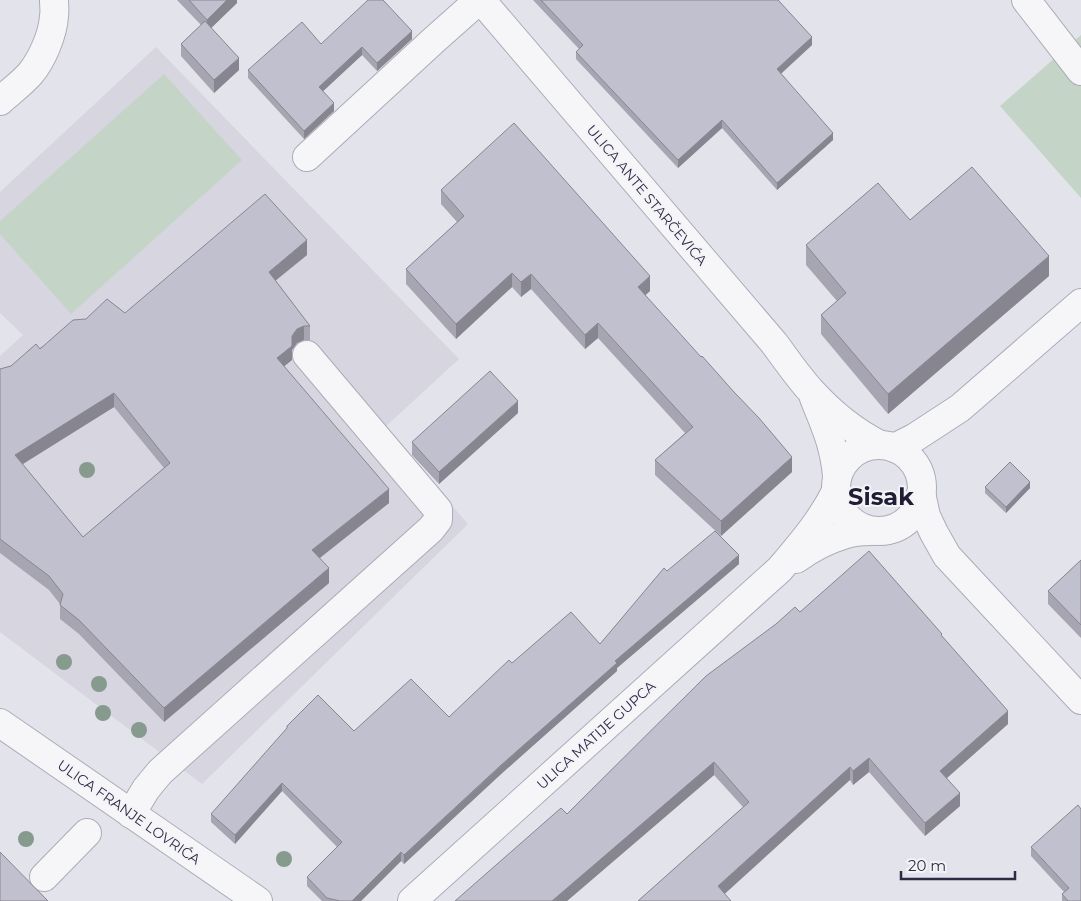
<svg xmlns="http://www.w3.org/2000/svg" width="1081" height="901" viewBox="0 0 1081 901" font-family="Montserrat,sans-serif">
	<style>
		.built { fill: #d6d5e0 }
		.green { fill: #c4d5c7 }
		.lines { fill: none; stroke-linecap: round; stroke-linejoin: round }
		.minor-casing { stroke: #acacb9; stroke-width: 30 }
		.minor { stroke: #f6f6f9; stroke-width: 28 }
		.tree { fill: #869a8e }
		.wall { fill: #a6a5b1; fill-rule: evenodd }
		.shaded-wall { fill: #878690 }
		.building { fill: #c1c0ce; stroke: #878690; fill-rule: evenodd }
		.labels { text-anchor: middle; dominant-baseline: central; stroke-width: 4; stroke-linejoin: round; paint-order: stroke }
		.street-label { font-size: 14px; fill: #2c2b43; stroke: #f3f3f8 }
		.town-label { font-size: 24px; font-weight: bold; fill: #1f1d34; stroke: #f3f3f8 }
	</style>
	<rect width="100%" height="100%" fill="#e3e3eb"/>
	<path class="built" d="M156 47 459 359 384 428 468 524 202 784 0 632V356L23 335 0 313V192Z"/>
	<g class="green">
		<path d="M1081 35V198L1000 106Z"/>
		<path d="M164 74 242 160 71 314 0 234V221Z"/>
	</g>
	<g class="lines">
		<defs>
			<g id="minor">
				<path d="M481 0 774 343C786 359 798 377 812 392 831 413 855 432 880 445"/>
				<path d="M1026 0 1081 71"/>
				<path d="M0 101C10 92 21 84 30 74 42 60 53 34 54 16 55 11 54 5 54 0"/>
				<path d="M307 157 434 40 479 0"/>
				<path d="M814 398C825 425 835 447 837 477"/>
				<circle cx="879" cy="488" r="43"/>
				<path d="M894 448 914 438 960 408 1081 303"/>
				<path d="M921 493 926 516 934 533 947 556 1081 700"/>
				<path d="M796 559C810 549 826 540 843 535 852 532 861 531 871 531"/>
				<path d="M0 723 258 901"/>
				<path d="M131 814 146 789 160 772 431 529 438 520V510L307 355"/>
				<path d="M44 877 87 833"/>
				<path d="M412 901 780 569C801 544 822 520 836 491"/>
			</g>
		</defs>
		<use href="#minor" class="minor-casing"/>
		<use href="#minor" class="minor"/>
	</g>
	<g class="tree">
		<circle cx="87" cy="470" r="8"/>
		<circle cx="64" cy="662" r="8"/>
		<circle cx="99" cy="684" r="8"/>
		<circle cx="103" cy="713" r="8"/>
		<circle cx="139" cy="730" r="8"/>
		<circle cx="26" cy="839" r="8"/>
		<circle cx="284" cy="859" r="8"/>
	</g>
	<g class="wall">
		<path d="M177 0H237V3L211 28 239 70 214 93 181 56V44L201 25Z"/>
		<path d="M533 0H778L812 45 781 74 833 140 777 190 722 128 678 168 576 59V52L579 49Z"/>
		<path d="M412 39 377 71 362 55 323 91 334 111 304 139 248 78V70L321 44Z"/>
		<path d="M441 190 650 291 645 295 792 472 721 536 655 475V460L685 433 598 338 585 349 531 289 521 297 512 287 456 339 406 284V269L457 222 441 204Z"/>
		<path d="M910 220 1049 276 888 414 821 334V315L837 301 806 265V245Z"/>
		<path d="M307 255 275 280 310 326V340H304L297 343 292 350V360L284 366 389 503 320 558 329 583 164 722 79 634 60 619V604L49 590 0 553V369L11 366 86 319 125 313ZM114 407 164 468 83 537 22 464Z"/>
		<path d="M518 413 439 484 412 455V442Z"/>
		<path d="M985 487 1030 488 1006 513 985 493Z"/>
		<path d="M1081 560V638L1048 604V591Z"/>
		<path d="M739 564 617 668V671L500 775 404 864 401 861 361 901H322L307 886V877L337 847 282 791 235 844 211 822V814L354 731 449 717 512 663 600 644 667 571Z"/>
		<path d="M800 612 942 637 1008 724 947 778 960 806 925 836 869 772 853 785 850 780 638 901 743 807 714 775 567 901H455L567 814Z"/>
		<path d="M1031 847 1081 901H1062V894L1064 892 1031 856Z"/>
	</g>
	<g class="shaded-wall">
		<path d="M227 0H237V3L207 32V20Z"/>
		<path d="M412 31V39L377 71V63Z"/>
		<path d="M812 37V45L777 77V69Z"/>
		<path d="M362 47V55L319 95V87Z"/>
		<path d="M239 58V70L214 93V80Z"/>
		<path d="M334 103V111L304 139V131Z"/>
		<path d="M722 120V128L678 168V160Z"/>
		<path d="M833 133V140L777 190V183Z"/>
		<path d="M307 240V255L269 286V272Z"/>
		<path d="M1049 256V276L888 414V394Z"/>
		<path d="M512 273V287L456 339V324Z"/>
		<path d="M531 274V289L521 297V282Z"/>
		<path d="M650 276V291L638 302V287Z"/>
		<path d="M598 323V338L585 349V335Z"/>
		<path d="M304 326V340L297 343 292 350V360L277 372V358L297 329Z"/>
		<path d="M114 393V407L15 469V455Z"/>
		<path d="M518 401V413L439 484V472Z"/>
		<path d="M792 457V472L721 536V521Z"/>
		<path d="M1030 482V488L1006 513V507Z"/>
		<path d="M389 489V503L312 564V550Z"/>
		<path d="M739 555V564L617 668V671L500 775 404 864V855L615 661Z"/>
		<path d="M329 568V583L164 722V708Z"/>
		<path d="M1008 711V724L940 784V771Z"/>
		<path d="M869 758V772L853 785V771Z"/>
		<path d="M714 762V775L567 901H552Z"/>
		<path d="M850 767V780L718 900V886Z"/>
		<path d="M282 783V791L235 844V835Z"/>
		<path d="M960 793V806L925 836V823Z"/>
		<path d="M401 852V861L361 901H352Z"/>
	</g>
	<g class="building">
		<path d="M189 0H227L207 20Z"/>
		<path d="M368 0H383L412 31 377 63 362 47 319 87 334 103 304 131 248 70 302 22 321 44Z"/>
		<path d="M541 0H778L812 37 777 69 833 133 777 183 722 120 678 160 576 52 583 45Z"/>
		<path d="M205 21 239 58 214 80 181 44Z"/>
		<path d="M514 123 650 276 638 287 701 357 702 356 734 392 759 418 792 457 721 521 655 460 693 427 598 323 585 335 531 274 521 282 512 273 456 324 406 269 464 216 441 190Z"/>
		<path d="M972 167 1049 256 888 394 821 315 846 293 806 245 878 183 910 220Z"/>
		<path d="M265 194 307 240 269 272 310 326H304L297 329 292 336V346L277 358 389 489 312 550 329 568 164 708 79 620 60 605 63 594 49 576 0 539V369L11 366 36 344 40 349 73 320 86 319 107 299 125 313ZM114 393 170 463 83 537 15 455Z"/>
		<path d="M490 371 518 401 439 472 412 442Z"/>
		<path d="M1010 462 1030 482 1006 507 985 487Z"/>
		<path d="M715 531 739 555 615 661 617 663 500 766 404 855 401 852 352 901H340L327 898 307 877 342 842 282 783 235 835 211 814 287 728V726L318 695 354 731 411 679 449 717 509 660 512 663 571 612 600 644 664 568 667 571Z"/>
		<path d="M869 551 942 634 941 635 1008 711 940 771 960 793 925 823 869 758 853 771 850 767 718 886 731 901H638L749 802 714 762 552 901H455L561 808 567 814 706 676 776 624 795 607 800 612Z"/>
		<path d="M1081 560V625L1048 591Z"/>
		<path d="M1078 805 1081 809V901H1068L1062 894 1069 888 1031 847Z"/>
		<path d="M0 852 48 901H0Z"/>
	</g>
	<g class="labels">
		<g class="street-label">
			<text transform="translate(647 195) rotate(50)">ULICA ANTE STARČEVIĆA</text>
			<text transform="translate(596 735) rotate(-42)">ULICA MATIJE GUPCA</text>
			<text transform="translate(129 812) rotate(35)">ULICA FRANJE LOVRIĆA</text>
		</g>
		<g class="town-label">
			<text x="881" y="496">Sisak</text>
		</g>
	</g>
	<path d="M901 871v8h114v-8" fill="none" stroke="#2c2b43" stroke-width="2.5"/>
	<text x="908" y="871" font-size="15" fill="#2c2b43" stroke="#f3f3f8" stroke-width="4" paint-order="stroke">20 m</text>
</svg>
